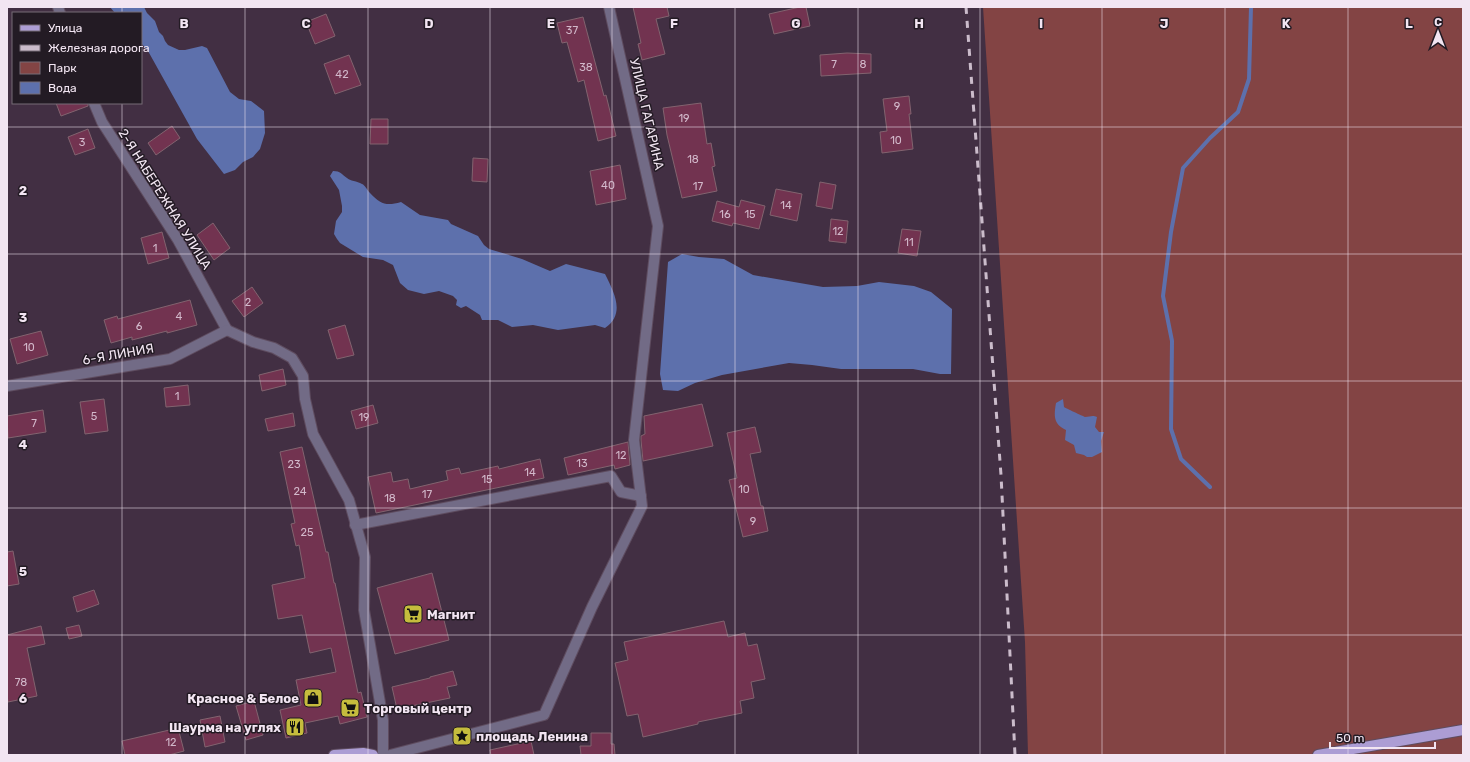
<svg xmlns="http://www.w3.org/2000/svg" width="1470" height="762" viewBox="0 0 1470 762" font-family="Rubik,sans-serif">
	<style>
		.green { fill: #834444 }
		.water { fill: #5d70ac }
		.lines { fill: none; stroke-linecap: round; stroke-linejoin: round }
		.stream { stroke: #5d70ac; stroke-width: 4 }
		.building { fill: #723350; stroke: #82636f }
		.street-casing { stroke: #5e4c5f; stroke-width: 12 }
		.primary-casing { stroke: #5e4c5f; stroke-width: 12 }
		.street { stroke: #726b86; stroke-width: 10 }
		.primary { stroke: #ac9dd4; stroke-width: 10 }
		.rail { stroke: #cbbccb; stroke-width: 3; stroke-dasharray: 7 7; stroke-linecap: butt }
		.grid { fill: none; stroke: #f2e5f2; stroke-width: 1; stroke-opacity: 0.55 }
		.labels { text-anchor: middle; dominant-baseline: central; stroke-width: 3; stroke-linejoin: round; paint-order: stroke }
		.number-label { font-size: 11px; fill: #d2b8ca }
		.street-label { font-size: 13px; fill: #f2e5f2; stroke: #231b24 }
		.poi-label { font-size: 13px; font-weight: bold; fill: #f2e5f2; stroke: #231b24; text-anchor: start }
		.grid-label { font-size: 13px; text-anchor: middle; font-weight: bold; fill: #f2e5f2; stroke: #231b24; stroke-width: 3; stroke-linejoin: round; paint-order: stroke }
	</style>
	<rect width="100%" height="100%" fill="#422f43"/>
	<path class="green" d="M983 7H1463V755H1028L1025 642Z"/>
	<g class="water">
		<path d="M110 7H144L147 13 155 21 159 32 163 36 165 41 168 45 179 50H185L202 46 207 48 230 92 239 99 251 101 264 111 265 133 260 149 253 157 243 162 235 170 224 174 197 139 148 51 141 43V13H115Z"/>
		<path d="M333 171C341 171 341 174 347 178 350 181 357 181 362 184 365 185 367 190 370 193 381 205 387 206 401 202L420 215 448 220 451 224 478 236 484 245 489 249 522 259 550 271 566 264 605 274C614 292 626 314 605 328L595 325 558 330 533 325 512 327 498 320H482L480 315 466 306 461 308 456 305 457 300 453 296 439 291 424 294 408 290 400 283 393 265 383 260 363 257 340 243 337 239 334 234 336 221 342 212V206L339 190 330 176Z"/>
		<path d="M682 254 699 257 724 259 753 275 823 287 857 286 879 282 914 286 931 292 952 309 951 374H940L913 369H841L812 365 789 363 722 375 695 383 678 391 663 390 660 374 668 262Z"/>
		<path d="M1063 399 1064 407C1065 408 1083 416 1085 417 1090 417 1092 415 1097 417L1095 427 1099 432H1104L1101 441 1102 452 1092 457H1087L1084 455 1076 453 1074 445 1065 440 1066 430C1053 424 1054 415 1056 403Z"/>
	</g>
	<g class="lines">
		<path class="stream" d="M1210 487 1181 459 1171 429 1172 341 1163 296 1171 232 1183 168 1210 138 1238 112 1249 79 1251 7"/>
	</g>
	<g class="building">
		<path d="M633 7H667L669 16 656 19 665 54 642 60 638 44 641 43Z"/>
		<path d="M800 7H806L810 26 774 34 769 14Z"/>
		<path d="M326 14 335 36 315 44 306 22Z"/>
		<path d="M583 17 604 96 606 95 616 136 598 141 584 80 578 82 567 42 562 43 557 23Z"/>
		<path d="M847 53 871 54V73L821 76 820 55Z"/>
		<path d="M349 55 361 85 335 94 324 64Z"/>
		<path d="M909 96 911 114H909L913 149 882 153 880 132 887 131 883 99Z"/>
		<path d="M56 103H88V106L61 116Z"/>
		<path d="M701 103 707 144 711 143 715 166 712 167 717 191 682 198 667 135 663 108Z"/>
		<path d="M371 119H388V144H370Z"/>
		<path d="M172 126 180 138 156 155 148 143Z"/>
		<path d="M88 129 95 148 75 155 68 137Z"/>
		<path d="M473 158 488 159 487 182 472 181Z"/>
		<path d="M620 165 626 199 596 205 590 171Z"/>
		<path d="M820 182 836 185 832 209 816 206Z"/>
		<path d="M776 189 802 194 797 221 770 215Z"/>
		<path d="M741 200 765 206 759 229 733 223 732 226 712 221 717 201 739 207Z"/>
		<path d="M831 219 848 221 846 243 829 241Z"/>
		<path d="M213 223 230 248 214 260 197 235Z"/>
		<path d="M902 229 921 231 917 256 898 253Z"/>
		<path d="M162 232 169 258 148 264 141 238Z"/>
		<path d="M252 287 263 303 244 317 232 301Z"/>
		<path d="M190 300 197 325 167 333V331L132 340V337L111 343 104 320 117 316 118 319Z"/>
		<path d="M345 325 354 355 337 359 328 330Z"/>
		<path d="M41 331 48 355 17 364 10 339Z"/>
		<path d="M283 369 286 385 262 391 259 375Z"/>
		<path d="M188 385 190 405 166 407 164 388Z"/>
		<path d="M104 399 108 431 85 434 80 402Z"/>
		<path d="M702 404 713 446 643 461 641 440V436L645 434 644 416Z"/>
		<path d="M373 405 378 423 356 429 351 411Z"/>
		<path d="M43 410 46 432 8 438 7 416Z"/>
		<path d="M293 413 295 426 268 431 265 419Z"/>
		<path d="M755 427 761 452 750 454 761 506H763L768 531 743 537 729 480 737 478 727 433Z"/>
		<path d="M628 442 630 465 615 469 614 465 568 475 564 458Z"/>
		<path d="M302 447 326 552H328L334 583H335L358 693 361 692 367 717 340 724 338 716 305 723 307 733 286 738 280 710 301 705 296 680 336 672 331 648 310 653 302 615 278 619 272 585 305 578 299 545 296 546 291 524 295 523 280 452Z"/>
		<path d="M540 459 544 478 376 513 368 477 391 472 393 482 408 479 410 489 448 480 446 471 459 468 461 474 498 466 499 469Z"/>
		<path d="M13 551 19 584 7 586V552Z"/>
		<path d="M432 573 449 640 395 654 377 588Z"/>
		<path d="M94 590 99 604 77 612 73 597Z"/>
		<path d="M724 621 728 637 745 633 748 646 757 644 765 679 751 682 754 698 740 701 742 713 698 722V724L643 737 638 714 627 716 615 663 628 660 624 642Z"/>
		<path d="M79 625 82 636 69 639 66 628Z"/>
		<path d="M41 626 45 644 27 648 37 696 8 702 7 695V635Z"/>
		<path d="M453 671 457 685 447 687 450 698 397 709 392 687 430 678V677Z"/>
		<path d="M254 701 263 735 246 740 236 706Z"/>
		<path d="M220 716 225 742 205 747 200 720Z"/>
		<path d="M178 728 184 751 169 755H125L122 741Z"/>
		<path d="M591 733H611V744H614L615 755H581L580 746H591Z"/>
		<path d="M531 741 534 755H491L490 750Z"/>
	</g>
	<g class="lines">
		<defs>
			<g id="street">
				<path d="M58 7 60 13"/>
				<path d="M94 103 102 122 178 240 227 330"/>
				<path d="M227 330 253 342 274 348 292 358 303 376 305 399 313 434 349 500 365 557 364 610 383 720V755"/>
				<path d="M7 386 170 359 227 330"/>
				<path d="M355 525 611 476 621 492 641 496"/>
				<path d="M390 755 544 715 592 607 642 506 634 440 658 226 609 7"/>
			</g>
			<g id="primary">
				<path d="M334 755 363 753 373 755"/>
				<path d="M1318 755 1463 730"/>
			</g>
		</defs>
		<use href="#street" class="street-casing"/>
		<use href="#primary" class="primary-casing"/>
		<use href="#street" class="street"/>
		<use href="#primary" class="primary"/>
		<path class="rail" d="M966 7 1001 475 1015 755"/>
	</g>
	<path class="grid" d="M122 7V13M245 7V755M368 7V755M490 7V755M612 7V755M735 7V755M858 7V755M980 7V755M1102 7V755M1225 7V755M1348 7V755M122 103V755M7 127H1463M7 254H1463M7 381H1463M7 508H1463M7 635H1463"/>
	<defs>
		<symbol id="supermarket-square" viewBox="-11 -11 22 22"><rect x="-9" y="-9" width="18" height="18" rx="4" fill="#c5bc3d" stroke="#231b24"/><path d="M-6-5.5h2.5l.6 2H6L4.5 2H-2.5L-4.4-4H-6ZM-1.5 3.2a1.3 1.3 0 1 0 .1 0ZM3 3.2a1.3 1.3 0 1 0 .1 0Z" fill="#111"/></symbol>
		<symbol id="shop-square" viewBox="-11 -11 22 22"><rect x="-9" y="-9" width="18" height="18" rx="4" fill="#c5bc3d" stroke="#231b24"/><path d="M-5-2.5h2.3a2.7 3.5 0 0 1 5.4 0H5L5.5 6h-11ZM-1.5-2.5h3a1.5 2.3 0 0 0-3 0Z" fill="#111"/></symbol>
		<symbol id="restaurant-square" viewBox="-11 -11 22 22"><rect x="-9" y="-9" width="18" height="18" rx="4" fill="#c5bc3d" stroke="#231b24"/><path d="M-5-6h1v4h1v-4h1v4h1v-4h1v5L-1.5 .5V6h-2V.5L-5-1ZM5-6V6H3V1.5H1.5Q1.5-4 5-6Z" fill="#111"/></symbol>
		<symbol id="sight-square" viewBox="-11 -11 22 22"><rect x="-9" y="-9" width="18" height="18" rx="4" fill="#c5bc3d" stroke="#231b24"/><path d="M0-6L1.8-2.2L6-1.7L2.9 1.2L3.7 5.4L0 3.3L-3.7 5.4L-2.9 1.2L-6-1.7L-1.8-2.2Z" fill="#111"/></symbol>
	</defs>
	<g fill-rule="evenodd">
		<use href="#supermarket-square" x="402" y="603" width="22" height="22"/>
		<use href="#shop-square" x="302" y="687" width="22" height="22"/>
		<use href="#supermarket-square" x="339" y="697" width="22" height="22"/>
		<use href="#restaurant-square" x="284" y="716" width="22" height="22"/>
		<use href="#sight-square" x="451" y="725" width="22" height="22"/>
	</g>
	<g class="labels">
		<g class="number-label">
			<text x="572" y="30">37</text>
			<text x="834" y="64">7</text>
			<text x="863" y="64">8</text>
			<text x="586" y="67">38</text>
			<text x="342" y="74">42</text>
			<text x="897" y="106">9</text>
			<text x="684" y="118">19</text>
			<text x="896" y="140">10</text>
			<text x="82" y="142">3</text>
			<text x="693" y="159">18</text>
			<text x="608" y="185">40</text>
			<text x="698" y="186">17</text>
			<text x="786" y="205">14</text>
			<text x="725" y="214">16</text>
			<text x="750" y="214">15</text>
			<text x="838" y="231">12</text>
			<text x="909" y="242">11</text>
			<text x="155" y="248">1</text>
			<text x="248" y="302">2</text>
			<text x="179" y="316">4</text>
			<text x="139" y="326">6</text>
			<text x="29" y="347">10</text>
			<text x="177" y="396">1</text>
			<text x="94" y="416">5</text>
			<text x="364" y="417">19</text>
			<text x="34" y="423">7</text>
			<text x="621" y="455">12</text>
			<text x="582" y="463">13</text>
			<text x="294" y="464">23</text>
			<text x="530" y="472">14</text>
			<text x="487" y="479">15</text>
			<text x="744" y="489">10</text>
			<text x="300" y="491">24</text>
			<text x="427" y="494">17</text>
			<text x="390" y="498">18</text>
			<text x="753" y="521">9</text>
			<text x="307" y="532">25</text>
			<text x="21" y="682">78</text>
			<text x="171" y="742">12</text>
		</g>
		<g class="street-label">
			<text transform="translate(647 114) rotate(77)">УЛИЦА ГАГАРИНА</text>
			<text transform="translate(165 199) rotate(58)">2-Я НАБЕРЕЖНАЯ УЛИЦА</text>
			<text transform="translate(118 354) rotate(-10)">6-Я ЛИНИЯ</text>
		</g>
		<g class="poi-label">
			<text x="427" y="614">Магнит</text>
			<text x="299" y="698" text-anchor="end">Красное &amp; Белое</text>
			<text x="364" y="708">Торговый центр</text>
			<text x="281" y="727" text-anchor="end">Шаурма на углях</text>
			<text x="476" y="736">площадь Ленина</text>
		</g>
	</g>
	<g class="grid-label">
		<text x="184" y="28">B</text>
		<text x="306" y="28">C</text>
		<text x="429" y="28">D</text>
		<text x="551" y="28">E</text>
		<text x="674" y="28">F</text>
		<text x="796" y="28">G</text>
		<text x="919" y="28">H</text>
		<text x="1041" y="28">I</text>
		<text x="1164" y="28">J</text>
		<text x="1286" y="28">K</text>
		<text x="1409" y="28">L</text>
		<text x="23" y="195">2</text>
		<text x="23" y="322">3</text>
		<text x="23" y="449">4</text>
		<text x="23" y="576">5</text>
		<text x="23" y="703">6</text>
	</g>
	<rect width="1470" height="762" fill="none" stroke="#f2e5f2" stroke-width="16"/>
	<rect x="12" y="12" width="130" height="92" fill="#231b24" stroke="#766c76"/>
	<rect x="20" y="25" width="20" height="6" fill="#ac9dd4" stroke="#766c76"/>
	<text x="48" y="32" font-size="12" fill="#f2e5f2">Улица</text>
	<rect x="20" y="45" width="20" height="6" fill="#cbbccb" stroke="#766c76"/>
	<text x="48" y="52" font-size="12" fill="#f2e5f2">Железная дорога</text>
	<rect x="20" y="62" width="20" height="12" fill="#834444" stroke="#766c76"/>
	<text x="48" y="72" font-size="12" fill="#f2e5f2">Парк</text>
	<rect x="20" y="82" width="20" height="12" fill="#5d70ac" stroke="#766c76"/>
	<text x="48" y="92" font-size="12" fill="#f2e5f2">Вода</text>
	<g transform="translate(1438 32)" stroke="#231b24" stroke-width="3" paint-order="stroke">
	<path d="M0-3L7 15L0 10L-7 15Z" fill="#f2e5f2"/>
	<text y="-6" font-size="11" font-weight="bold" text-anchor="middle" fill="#f2e5f2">С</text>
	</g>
	<path d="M1330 742v6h105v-6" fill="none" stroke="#f2e5f2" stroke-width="2"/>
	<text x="1336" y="742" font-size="12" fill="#f2e5f2" stroke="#231b24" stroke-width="3" paint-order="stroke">50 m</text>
</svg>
